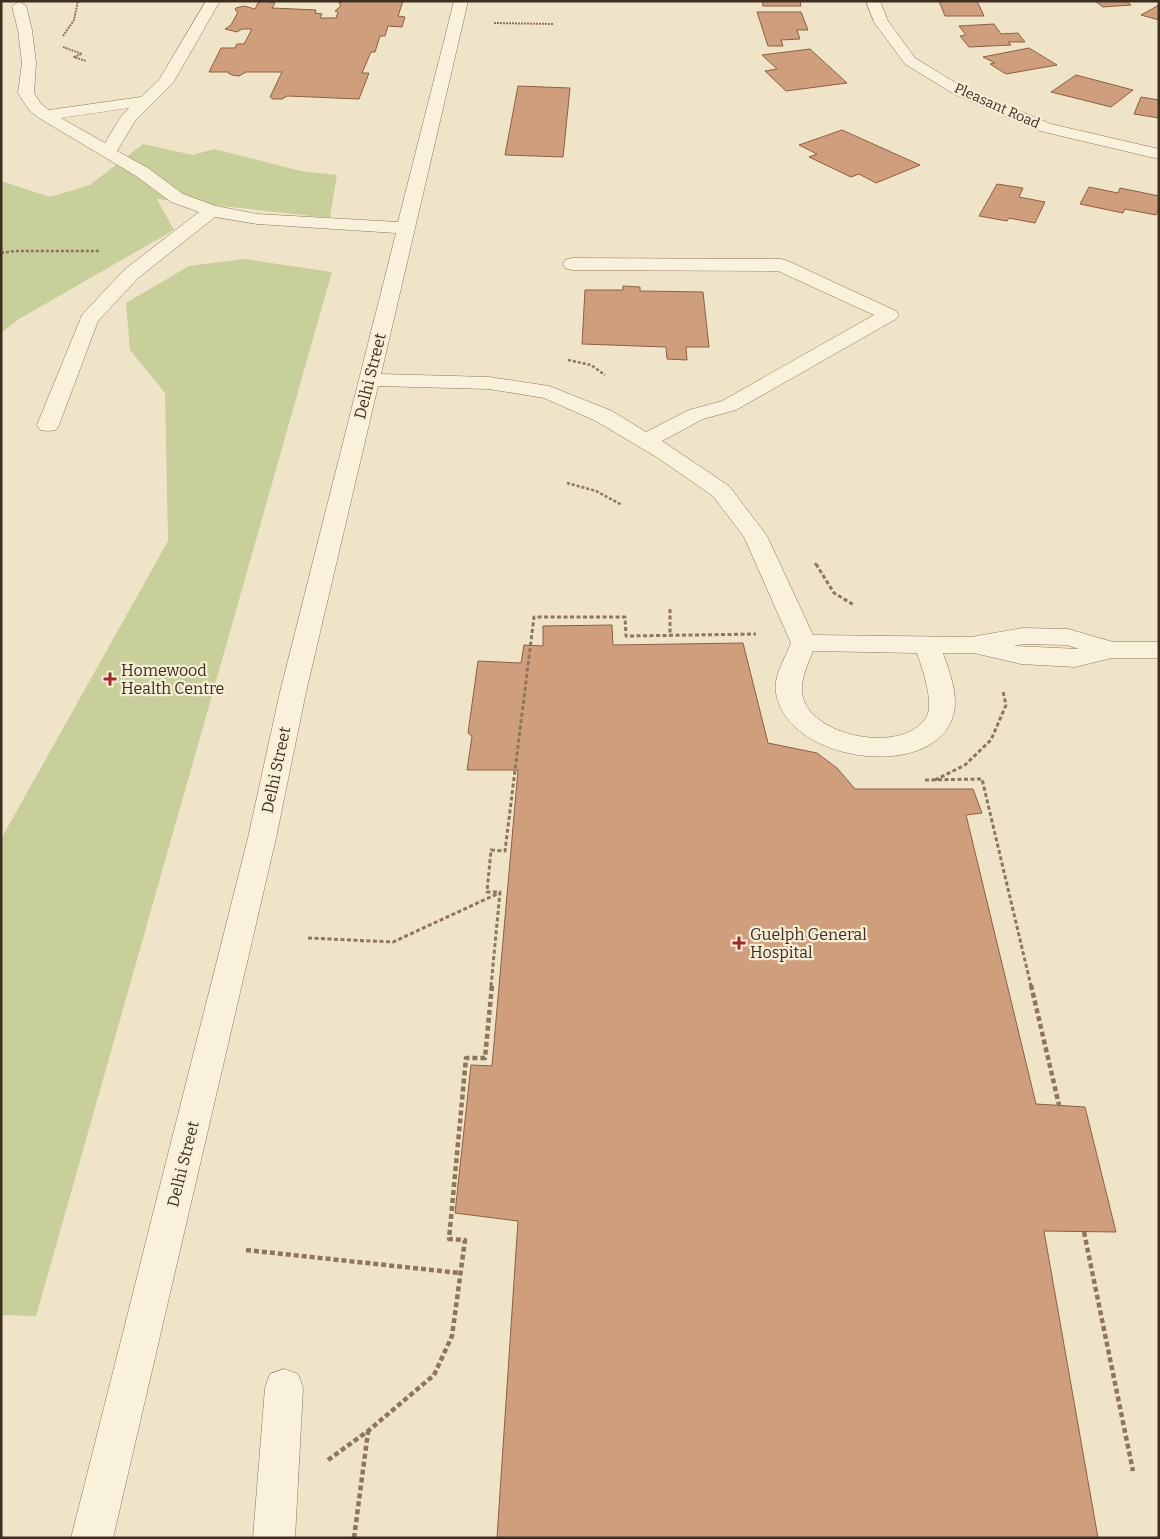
<svg xmlns="http://www.w3.org/2000/svg" width="1160" height="1539" viewBox="0 0 1160 1539" font-family="Bitter,serif">
	<style>
		.green { fill: #c9cf9b }
		.building { fill: #cf9f7d; stroke: #8d5f41 }
		.lines { fill: none; stroke-linecap: round; stroke-linejoin: round }
		.minor-casing { stroke: #8d765c; stroke-width: 1 }
		.path-far3 { stroke: #8d765c; stroke-width: 2; stroke-dasharray: 2 1; stroke-linecap: butt }
		.path-far2 { stroke: #8d765c; stroke-width: 2.5; stroke-dasharray: 3 2; stroke-linecap: butt }
		.path-far1 { stroke: #8d765c; stroke-width: 3; stroke-dasharray: 4 2.5; stroke-linecap: butt }
		.path { stroke: #8d765c; stroke-width: 4.5; stroke-dasharray: 5 3; stroke-linecap: butt }
		.minor { fill: #faf1dc; fill-rule: evenodd }
		.poi-dot { fill: #9e2a2b; stroke: #f7eed8; stroke-width: 2 }
		.labels { text-anchor: middle; dominant-baseline: central; stroke-width: 4.5; stroke-linejoin: round; paint-order: stroke }
		.far-street-label { font-size: 14px; fill: #3d2e20; stroke: #f7eed8 }
		.street-label { font-size: 16px; fill: #3d2e20; stroke: #f7eed8 }
		.poi-label { font-size: 16px; fill: #3d2e20; stroke: #f7eed8; text-anchor: start }
	</style>
	<rect width="100%" height="100%" fill="#f0e4c8"/>
	<g class="green">
		<path d="M143 144 193 155 214 149 301 171 337 175 330 218 157 199 174 230 19 319 1 333V181L50 197 90 185Z"/>
		<path d="M244 259 332 272 36 1316 1 1315V839L168 541 165 393 130 350 126 303 189 266Z"/>
	</g>
	<g class="building">
		<path d="M263 1 275 3 272 8 316 10 315 13 322 14 320 18H336L338 12 335 11 341 6 339 3 343 1H403L398 16 405 17 402 27 388 26 385 36H380L375 52H371L362 73H369L359 99 287 96 282 99H273L270 97 282 72H246L239 76 232 75 228 73 229 72H209L221 48H235L237 44H244L252 29H242L237 32 225 29 231 25 238 12 235 10 236 8 244 6 255 9 258 3Z"/>
		<path d="M762 1H800L801 6H763Z"/>
		<path d="M939 1H977L984 16H945Z"/>
		<path d="M1095 1H1126L1131 5 1103 7Z"/>
		<path d="M1159 5V20L1141 15Z"/>
		<path d="M757 12H801L808 30H797L800 39 781 40 783 46H768Z"/>
		<path d="M994 24 1001 34 1018 33 1025 42H1008L1011 45 969 47 960 36 966 35 959 26Z"/>
		<path d="M1029 48 1057 65 1006 74 990 64 995 63 983 57Z"/>
		<path d="M810 49 847 83 786 91 765 71 777 69 762 55Z"/>
		<path d="M1076 75 1133 90 1111 107 1051 92Z"/>
		<path d="M518 86 570 88 563 157 505 155Z"/>
		<path d="M1141 97 1159 100V118L1134 114Z"/>
		<path d="M842 130 920 165 876 183 859 174 851 177 809 157 817 154 799 145Z"/>
		<path d="M997 184 1023 188 1019 197 1045 202 1035 223 1009 218 1007 221 979 216Z"/>
		<path d="M1089 187 1118 193 1120 188 1159 196V208L1156 215 1125 209 1123 213 1080 204Z"/>
		<path d="M623 286 640 287V291L703 292 709 347H686L687 360 667 359 666 347 582 344 585 290H623Z"/>
		<path d="M612 625 613 645 743 643 768 743 817 753 837 768 855 789H973L982 813 966 815 1036 1104 1085 1107 1116 1232 1044 1231 1098 1538H497L518 1221 455 1213 471 1065 492 1066 518 770H467L472 736 468 733 478 661 521 663 524 645 543 646V626Z"/>
	</g>
	<g class="lines">
		<defs>
			<g id="minor">
				<path d="M206 1H220L173 83 135 121 117 151 148 168 183 194 216 206 257 214 398 222 454 1H468L381 374 489 377 549 386 612 411 646 432 689 410 722 401 874 315 778 271 572 270 565 268 563 264 565 260 572 258 781 259 788 261 896 311 899 315 896 319 736 410 703 419 662 441 729 486 767 536 813 635 971 637 1023 628 1068 629 1113 642H1159V658H1112L1075 667 1021 664 974 653H943C949 671 958 693 954 712 940 782 788 765 776 693 773 677 785 658 791 643L744 537 713 496 658 458 596 421 544 398 489 389 378 386 306 692 276 838 113 1538H71L248 838 280 692 396 233 257 224 215 217 138 278 98 321 59 425 56 430 48 431 40 430 37 425 82 315 124 270 199 212 171 202 136 176 39 118 29 110 18 93 22 63 18 30 12 6 19 2 26 6 32 30 36 63 34 93 41 104 49 110 141 97 159 80ZM129 108 120 118 105 143 61 118ZM1023 644 1067 645 1079 649 1014 646ZM813 651 917 653C922 668 934 701 927 716 905 756 806 737 802 692 801 678 808 664 813 651Z"/>
				<path d="M866 1H880L888 21 915 58 964 88 1051 124 1159 149V159L1040 131 954 94 905 64 874 22Z"/>
				<path d="M284 1369 298 1374 303 1388 295 1538H253L265 1388 270 1374Z"/>
			</g>
		</defs>
		<use href="#minor" class="minor-casing"/>
		<g class="path-far3">
			<path d="M494 23 553 24"/>
			<path d="M63 36 74 20 78 1"/>
			<path d="M63 47 82 54"/>
			<path d="M81 54 74 57 86 61"/>
		</g>
		<g class="path-far2">
			<path d="M1 253 15 251H100"/>
			<path d="M568 360 591 365 605 375"/>
			<path d="M567 483 596 491 622 505"/>
			<path d="M815 563 816 565"/>
		</g>
		<g class="path-far1">
			<path d="M816 564 834 593 854 605"/>
			<path d="M670 609V636"/>
			<path d="M925 780 982 779 1031 986"/>
			<path d="M935 780 965 765 991 740 1006 705 1003 691"/>
			<path d="M308 938 393 942 497 894"/>
			<path d="M491 986 500 892H487L491 850 505 851 534 617H625L626 636 756 634"/>
		</g>
		<g class="path">
			<path d="M1031 985 1059 1105"/>
			<path d="M1084 1232 1133 1471"/>
			<path d="M246 1250 460 1273"/>
			<path d="M328 1460 368 1431 434 1375 452 1336 465 1240 449 1239 466 1058H485L492 985"/>
			<path d="M354 1538 368 1432"/>
		</g>
		<use href="#minor" class="minor"/>
	</g>
	<g class="poi-dot">
		<path d="M107.5 671.5h5v5h5v5h-5v5h-5v-5h-5v-5h5z"/>
		<path d="M736.5 935.5h5v5h5v5h-5v5h-5v-5h-5v-5h5z"/>
	</g>
	<g class="labels">
		<g class="far-street-label">
			<text transform="translate(997 106) rotate(24)">Pleasant Road</text>
		</g>
		<g class="street-label">
			<text transform="translate(370 376) rotate(-76)">Delhi Street</text>
			<text transform="translate(276 770) rotate(-78)">Delhi Street</text>
			<text transform="translate(183 1164) rotate(-76)">Delhi Street</text>
		</g>
		<g class="poi-label">
			<text x="121" y="670">Homewood<tspan x="121" dy="18">Health Centre</tspan></text>
			<text x="750" y="934">Guelph General<tspan x="750" dy="18">Hospital</tspan></text>
		</g>
	</g>
	<rect width="1160" height="1539" fill="none" stroke="#3d2e20" stroke-width="5"/>
</svg>
